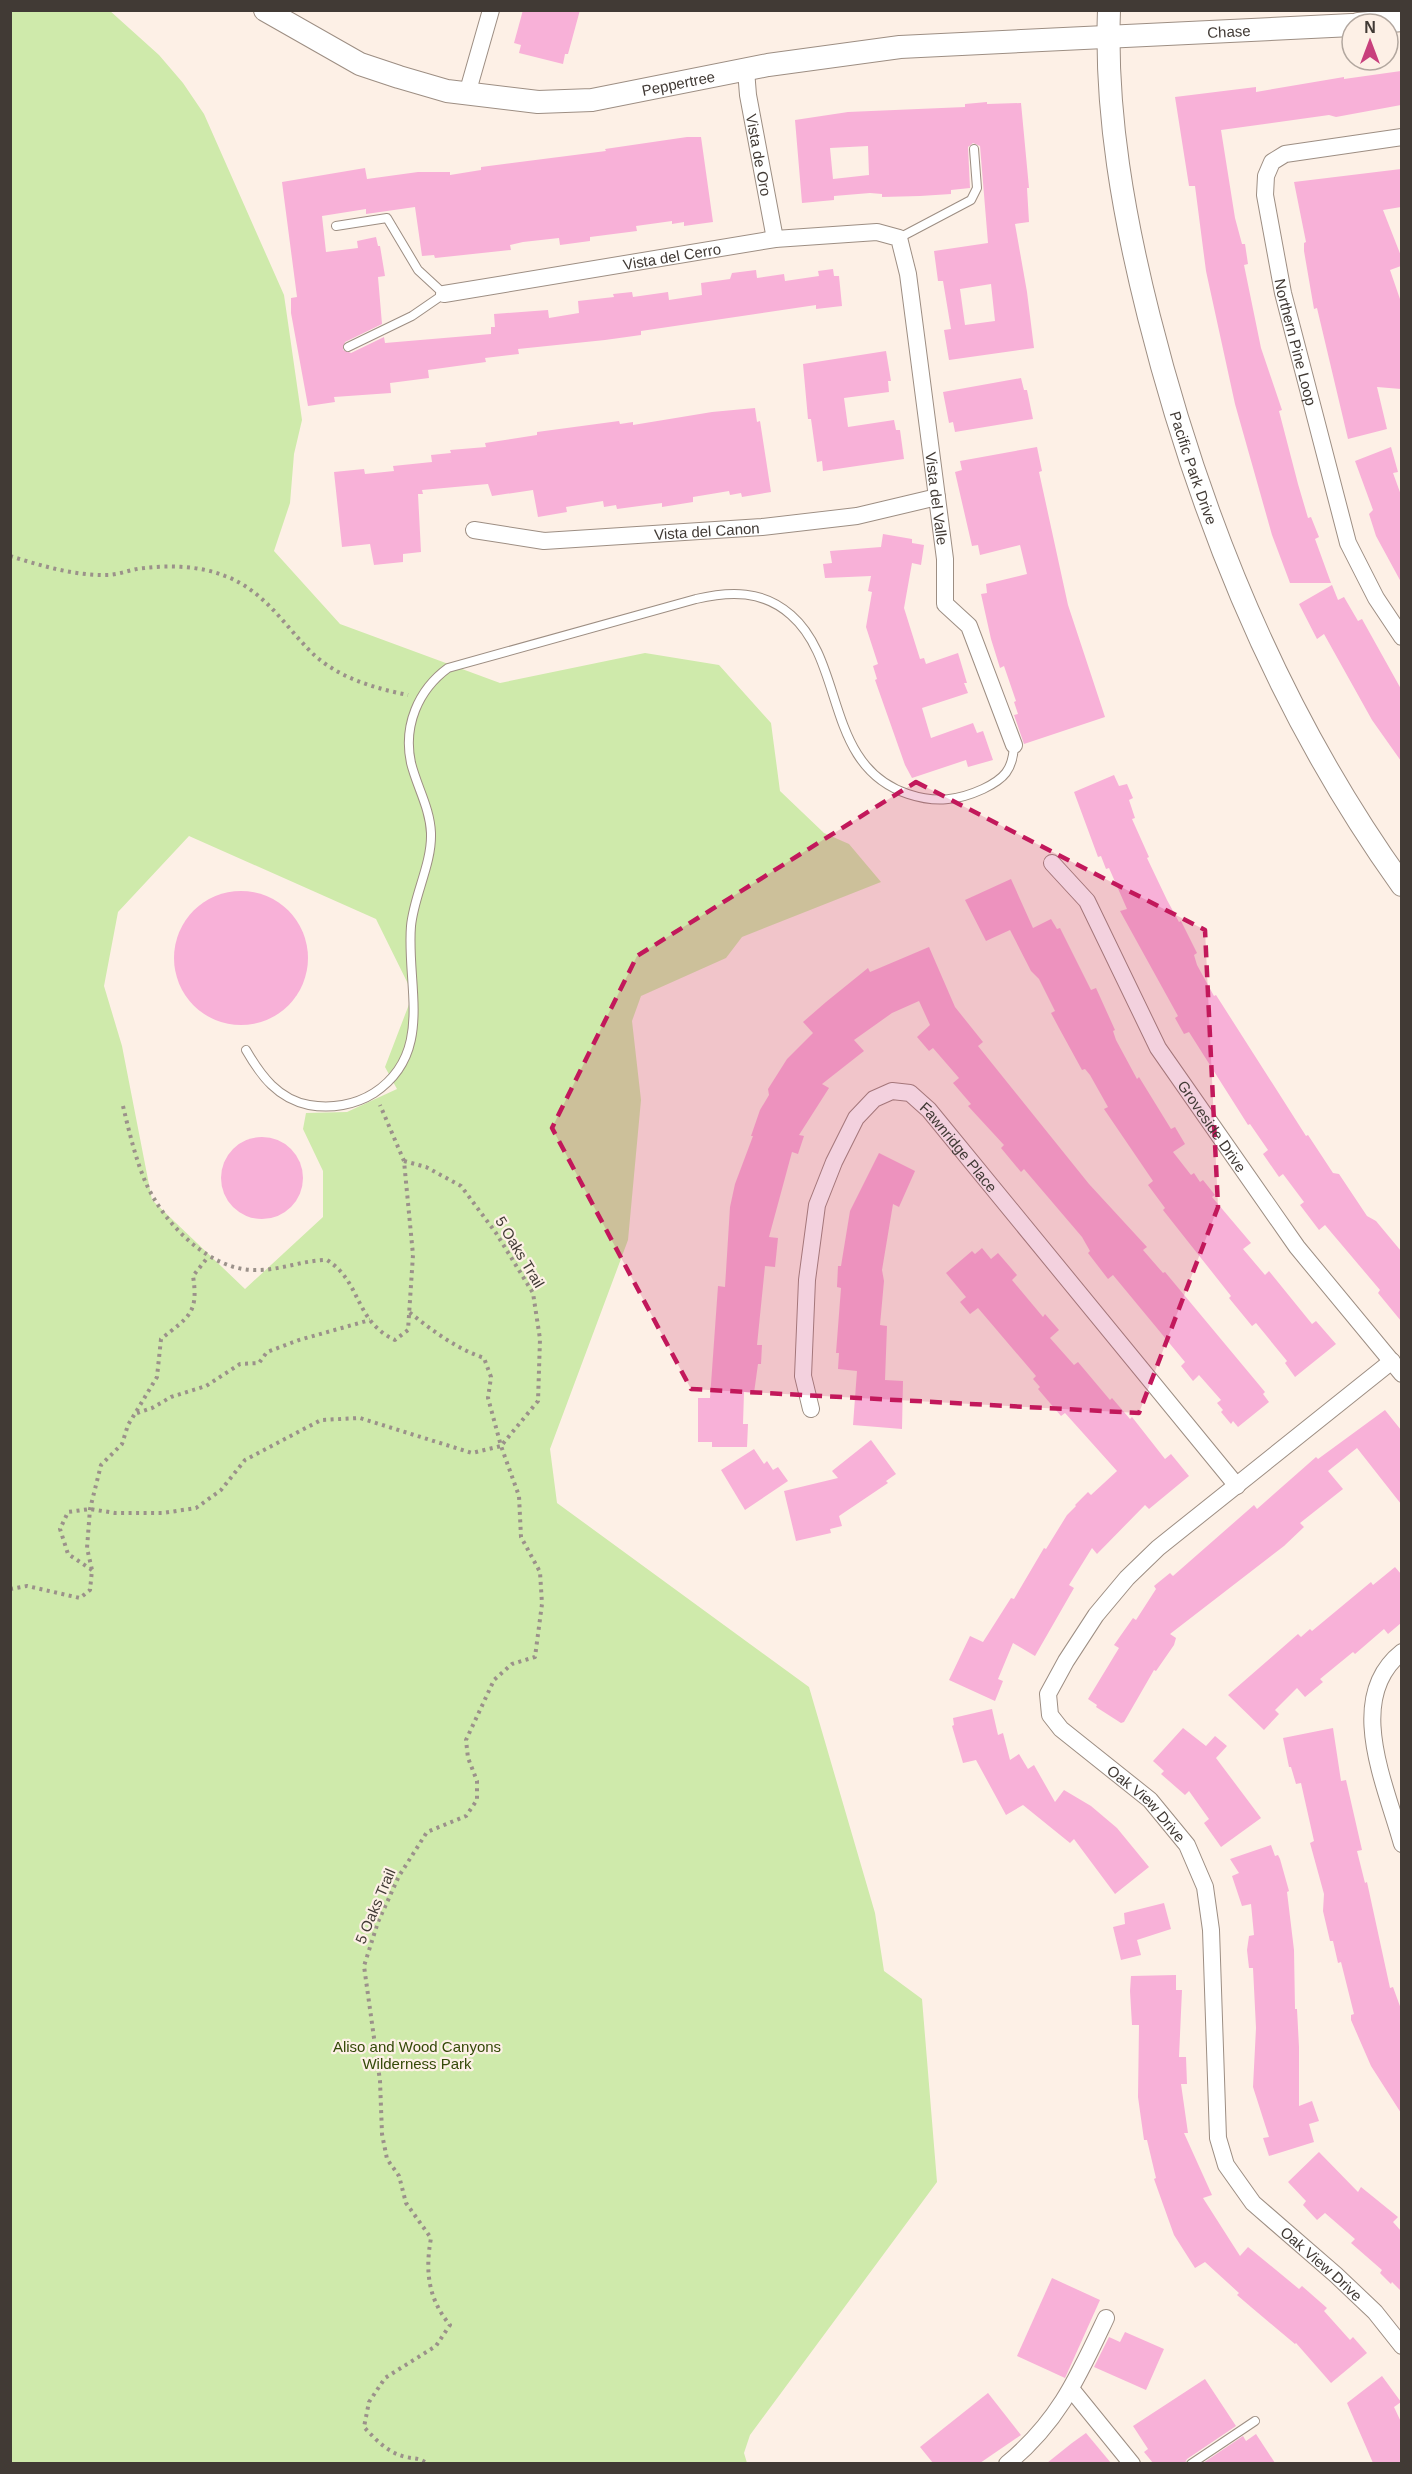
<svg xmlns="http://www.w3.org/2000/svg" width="1412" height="2474" viewBox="0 0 1412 2474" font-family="Helvetica,sans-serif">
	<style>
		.green { fill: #cfeaab; fill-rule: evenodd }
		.building { fill: #f8b1d8; fill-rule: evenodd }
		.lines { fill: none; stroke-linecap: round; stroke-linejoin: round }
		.lane-casing { stroke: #9d8e83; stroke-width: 10 }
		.street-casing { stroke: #9d8e83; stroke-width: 18 }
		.secondary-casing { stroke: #9d8e83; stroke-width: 24 }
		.path { stroke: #9b918a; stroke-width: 4; stroke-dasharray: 3 4.5; stroke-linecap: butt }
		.lane { stroke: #fff; stroke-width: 8 }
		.street { stroke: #fff; stroke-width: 16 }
		.secondary { stroke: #fff; stroke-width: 22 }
		.marked { fill: #c2185b; fill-opacity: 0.2; stroke: #c2185b; stroke-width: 4.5; stroke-dasharray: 12 8; stroke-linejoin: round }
		.labels { text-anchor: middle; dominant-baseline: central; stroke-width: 4.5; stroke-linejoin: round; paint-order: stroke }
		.street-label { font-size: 15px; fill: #413a35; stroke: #fdf0e6 }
		.park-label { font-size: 15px; fill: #344908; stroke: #fdf0e6 }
	</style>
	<rect width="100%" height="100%" fill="#fdf0e6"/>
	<path class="green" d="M109 10 159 55 183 83 204 114 284 295 302 420 294 454 290 503 274 551 340 624 500 683 645 653 719 665 771 723 780 791 824 833 849 844 881 882 742 937 726 958 641 996 632 1021 641 1100 628 1240 550 1449 557 1503 809 1687 875 1913 884 1971 922 1999 937 2182 750 2435 744 2453 747 2463 11 2464 10 11ZM189 836 376 919 413 994 385 1067 397 1089 347 1112 306 1113 303 1129 323 1171V1217L245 1289 152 1200 122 1046 104 986 118 912Z"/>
	<g class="building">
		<path d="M523 10H580L568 54H565L563 64 519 53 521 45 514 43Z"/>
		<path d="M1401 71V105L1336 117 1329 115 1221 130 1235 218 1242 244H1245L1248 264 1244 265 1261 348 1282 410 1279 411 1298 484 1308 518 1311 517 1319 537 1315 539 1331 583H1290L1272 535 1235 404 1206 271 1195 186H1189L1175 97 1256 87V92L1344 77V79Z"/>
		<path d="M987 102V104L1021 103 1029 188H1027L1029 222 1015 224 1027 292 1034 348 949 360 944 330 951 329 943 281H938L934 251 988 243 980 146 973 143 968 147 970 188 951 190V194L920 196 882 197V194L870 193 834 196V200L802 203 795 120 848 112 965 107V104ZM868 146 869 175 833 179 830 148ZM991 284 995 321 965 325 960 289Z"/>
		<path d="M687 137H701L713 222 684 226V222L672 224V221L636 226 637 231 590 237V241L560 245 559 238 523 242 510 245 511 250 435 258 434 255 422 256 415 207 366 214V209L322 216 326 252 358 248 357 241 376 237 378 246H380L385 276 378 277 382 324 345 342 343 350 351 353 384 337 385 343 491 334V327H495L494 314 548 310 549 318 579 313 578 301 614 297 613 294 632 292 633 297 668 292 669 300 702 295 701 283 730 279 732 273 756 270 757 278 784 274 785 281 819 276 818 271 833 269 834 276H839L842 306 816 309V305L641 331V335L605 340 518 349 519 354 485 358 486 362 428 370 429 378 390 383 391 393 334 397 335 402 308 406 291 313V298L297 297 282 182 365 168 367 179 418 172H450V175L481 170V167L606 151 605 149Z"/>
		<path d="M1401 169V207L1383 210 1401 256V266L1390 270 1401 302V389L1377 387 1387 429 1348 439 1317 308 1314 309 1304 251V243L1306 242 1294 182Z"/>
		<path d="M886 351 891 381H888L889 392 844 398 848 427 894 420 896 430H900L904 459 823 471 822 461 817 462 811 419H808L803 364Z"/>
		<path d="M1021 378 1024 390H1027L1033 419 955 432 953 422 949 423 943 392Z"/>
		<path d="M755 408 757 422 760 421 771 492 742 497 741 493 730 495 729 491 693 497V502L662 507V503L617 509 616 505 604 507 603 501 566 507 567 512 538 517 533 490 492 496 488 484 422 490 423 494H418L421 552 403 554V562L374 565 370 544 342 547 334 472 364 469 365 474 394 471 393 466 432 462 431 455 451 453 450 450 486 447 485 443 537 435V432L619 421 620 424 633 422V425L712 412Z"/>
		<path d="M1037 447 1042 471 1039 472 1068 605 1105 717 1024 744 1014 715 1018 714 1014 702 1016 701 1004 666 1000 668 991 639 981 594 987 593 986 584 1027 574 1020 545 980 555 978 545 972 546 955 472 962 470 960 461Z"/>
		<path d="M1391 447 1398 472 1393 473 1401 495V582L1376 536 1369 514 1373 510 1355 461Z"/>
		<path d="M883 534 912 539V543L924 545 921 565 912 563 904 608 920 659 924 658 926 664 958 653 967 683H964L968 693 922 708 931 738 973 723 977 733 983 731 993 760 968 767 966 760 912 778 905 765 875 680 877 679 873 666 878 664 866 627 872 592 868 591 871 576 825 578 823 564 832 563 830 551 881 547Z"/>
		<path d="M1332 585 1338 600 1344 597 1358 621 1362 619 1401 689V761L1372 720 1324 634 1317 639 1299 604Z"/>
		<path d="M1114 775 1119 786 1127 784 1133 798 1129 800 1135 818 1132 819 1149 857 1147 858 1167 900 1179 922 1181 921 1197 953 1194 955 1197 965 1214 996 1216 995 1306 1136 1308 1135 1333 1173 1339 1174 1367 1216 1376 1221 1401 1251V1321L1378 1293 1380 1290 1325 1225 1319 1230 1300 1205 1304 1202 1283 1174 1279 1177 1263 1154 1268 1150 1250 1124 1248 1125 1189 1032 1184 1034 1175 1018 1178 1016 1120 911 1127 909 1109 868 1106 869 1101 856 1098 857 1074 792Z"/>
		<path d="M1011 879 1033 928 1051 919 1057 929 1060 928 1091 990 1096 988 1115 1030 1113 1031 1116 1040 1137 1079 1139 1077 1171 1129 1175 1127 1185 1144 1173 1152 1191 1175 1194 1173 1200 1182 1203 1180 1215 1195 1212 1197 1251 1243 1243 1249 1265 1275 1269 1271 1312 1324 1316 1321 1336 1344 1295 1377 1285 1363 1287 1361 1256 1323 1252 1326 1229 1298 1231 1296 1163 1210 1165 1208 1148 1185 1153 1181 1104 1109 1108 1107 1090 1075 1085 1069 1082 1070 1059 1028 1051 1013 1055 1011 1039 979 1031 971 1010 930 986 941 965 900Z"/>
		<circle cx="241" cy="958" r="67"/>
		<path d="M929 947 955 1007 983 1042 978 1046 1089 1184 1147 1247 1143 1250 1163 1273 1165 1272 1265 1392 1263 1394 1269 1402 1238 1427 1233 1421 1231 1424 1221 1412 1223 1410 1217 1403 1221 1400 1199 1375 1193 1381 1181 1366 1185 1362 1113 1275 1108 1279 1088 1253 1090 1251 1082 1237 1024 1169 1021 1172 1001 1148 1004 1145 968 1106 971 1104 953 1083 959 1078 933 1048 929 1051 917 1037 930 1025 919 1001 892 1013 854 1040 864 1051 822 1084 829 1088 799 1135 804 1136 798 1154 792 1152 769 1237 778 1238 775 1267 765 1266 757 1345H762L761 1364H758L754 1393 744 1392 743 1424H748L747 1447H712V1442H698V1398H710L718 1286 725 1287 730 1207 735 1184 753 1136H751L760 1110 769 1095 768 1089 787 1059 813 1033 803 1022 826 1002 868 968 870 972Z"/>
		<circle cx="262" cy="1178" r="41"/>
		<path d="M879 1153 915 1171 899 1207 893 1204 882 1270 884 1281 880 1325 887 1326 885 1380 903 1381 902 1429 853 1425 857 1371 838 1369 839 1353H836L841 1288 837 1287 838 1266H841L850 1211Z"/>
		<path d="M982 1248 991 1259 998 1253 1017 1275 1012 1280 1043 1317 1045 1314 1059 1330 1050 1338 1074 1365 1078 1362 1110 1400 1112 1398 1130 1419 1132 1417 1165 1459 1171 1454 1189 1476 1149 1509 1145 1505 1097 1554 1092 1548 1069 1585 1074 1588 1035 1656 1013 1643 998 1679 1003 1681 995 1701 949 1680 970 1636 983 1642 1011 1598 1014 1599 1044 1548 1046 1549 1067 1515 1076 1506 1075 1505 1088 1492 1091 1495 1117 1471 1065 1413 1061 1416 1038 1389 1040 1387 1033 1379 1036 1376 978 1308 970 1314 960 1302 966 1297 946 1273 972 1251 975 1254Z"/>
		<path d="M1385 1410 1401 1430V1504L1357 1448 1328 1471 1343 1489 1300 1523 1304 1527 1284 1546 1170 1634 1176 1638 1174 1645 1156 1671 1154 1670 1124 1722 1121 1723 1096 1707 1097 1705 1088 1699 1119 1648 1114 1645 1133 1618 1136 1620 1156 1589 1154 1586 1170 1573 1173 1576 1254 1505 1257 1509 1316 1457 1318 1459Z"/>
		<path d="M871 1440 896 1474 886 1481 888 1483 839 1516 842 1526 830 1529 831 1533 796 1541 784 1491 838 1478 832 1471Z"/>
		<path d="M754 1449 764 1464 767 1461 773 1470 778 1467 788 1481 745 1510 721 1470Z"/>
		<path d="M1395 1567 1401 1574V1623L1388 1634 1384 1629 1355 1654 1353 1652 1320 1679 1323 1682 1305 1697 1297 1688 1275 1710 1279 1714 1264 1730 1228 1695 1298 1634 1301 1637 1310 1629 1312 1631 1371 1582 1373 1585Z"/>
		<path d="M992 1709 998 1735 1003 1733 1010 1760 1019 1754 1028 1769 1034 1765 1055 1802 1064 1790 1091 1806 1117 1828 1149 1867 1115 1894 1074 1839 1070 1843 1023 1805 1006 1815 976 1760 963 1763 952 1726 954 1725 953 1718Z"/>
		<path d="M1183 1728 1206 1746 1215 1736 1227 1746 1216 1758 1261 1818 1221 1847 1204 1823 1209 1819 1189 1791 1185 1795 1161 1774 1164 1771 1153 1761Z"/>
		<path d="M1333 1728 1341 1781 1346 1780 1362 1850 1357 1851 1365 1883 1367 1882 1390 1988 1393 1987 1401 2009V2113L1371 2066 1351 2020V2015L1354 2014 1341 1962 1338 1963 1333 1941H1330L1323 1911 1324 1894 1310 1843 1314 1841 1301 1783 1296 1784 1291 1767H1289L1283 1738Z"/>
		<path d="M1271 1845 1275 1856 1278 1855 1280 1859 1289 1891 1287 1892 1294 1950 1295 2009H1297L1299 2047V2106L1312 2101 1319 2121 1309 2124 1314 2142 1269 2156 1263 2138 1269 2137 1253 2087 1256 2028 1253 1968H1249L1247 1950 1249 1936 1254 1935 1251 1904 1242 1906 1232 1876 1239 1873 1230 1859Z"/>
		<path d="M1164 1903 1171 1929 1137 1940 1141 1955 1121 1960 1113 1927 1125 1924 1124 1913Z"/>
		<path d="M1176 1975V1990H1182L1179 2057H1186L1187 2084H1181L1188 2133H1184L1212 2195 1203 2198 1240 2256 1248 2247 1299 2289 1302 2286 1327 2308 1324 2311 1350 2340 1353 2337 1367 2353 1331 2383 1296 2343 1295 2344 1251 2307 1237 2295 1239 2293 1205 2262 1195 2268 1174 2235 1154 2179 1156 2178 1147 2140H1144L1138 2097 1139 2025H1132L1130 1991 1131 1976Z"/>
		<path d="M1319 2152 1358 2192 1361 2187 1398 2217 1393 2222 1401 2231V2291L1392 2282 1391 2284 1380 2273 1382 2270 1351 2243 1355 2239 1325 2213 1317 2220 1303 2205 1306 2201 1288 2182Z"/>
		<path d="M1052 2278 1100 2300 1065 2378 1017 2356Z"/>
		<path d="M1125 2332 1164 2349 1146 2390 1094 2367 1109 2337 1120 2342Z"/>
		<path d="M1382 2376 1401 2402 1394 2407 1401 2422V2463H1373L1347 2403Z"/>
		<path d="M1205 2379 1236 2426 1187 2459 1185 2463H1153L1144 2452 1148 2449 1133 2426Z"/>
		<path d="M988 2393 1021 2435 980 2463H933L920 2447Z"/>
		<path d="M1086 2433 1111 2463H1047L1072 2443Z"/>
		<path d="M1256 2434 1275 2463H1203L1243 2436 1246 2441Z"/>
	</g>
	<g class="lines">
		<defs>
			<g id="lane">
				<path d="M336 226 387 218 418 270 444 294 412 316 348 347"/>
				<path d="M899 238 971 200 977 188 974 149"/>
				<path d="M246 1050C261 1076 278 1099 309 1105 331 1109 355 1105 374 1093 435 1053 406 985 411 926 414 895 432 864 431 833 430 808 417 787 411 763 403 726 418 690 448 668L696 599C730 591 763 590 791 615 846 663 824 766 908 794 935 803 957 801 983 789 1004 779 1013 770 1014 745"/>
				<path d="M1191 2464 1255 2421"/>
			</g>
			<g id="street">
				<path id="s1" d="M746 70 748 95 775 239"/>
				<path d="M467 94 491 10"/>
				<path id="s2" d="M1402 137 1285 154 1272 162 1266 176 1265 195 1283 293 1348 543 1376 598 1402 637"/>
				<path id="s3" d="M444 294 775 239 877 232 899 238 908 274 945 559V604L969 626 1014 745"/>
				<path id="s4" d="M474 530 544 541 762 527 857 516 937 497"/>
				<path id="s5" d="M1052 863 1087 901 1158 1048 1297 1247 1402 1374"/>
				<path id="s6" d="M1392 1361 1158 1548 1127 1578 1096 1615 1066 1661 1048 1694 1050 1715 1061 1729 1150 1800 1187 1845 1205 1887 1211 1930 1218 2138 1226 2165 1253 2203 1336 2275 1375 2312 1402 2346"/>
				<path id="s7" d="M811 1409 803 1376 807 1280 817 1205 834 1162 856 1118 874 1099 892 1091 910 1093 929 1110 1237 1486"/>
				<path d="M1402 1652C1344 1698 1386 1785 1402 1844"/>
				<path d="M1072 2390 1132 2464"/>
				<path d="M1007 2464C1059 2421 1078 2377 1106 2318"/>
			</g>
			<g id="secondary">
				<path id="s8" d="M265 10 360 64 399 77 447 91 538 102 592 100 768 65 900 47 1352 25"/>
				<path id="s9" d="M1109 10C1105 113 1124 218 1149 317 1200 519 1280 715 1402 885"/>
				<path d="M1358 24 1402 20"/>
			</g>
		</defs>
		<use href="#lane" class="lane-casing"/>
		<use href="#street" class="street-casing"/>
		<use href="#secondary" class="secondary-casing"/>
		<g class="path">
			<path d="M10 556C42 566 75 576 109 575 121 574 132 569 144 568 170 565 201 566 225 576 263 590 283 623 310 651 336 677 373 688 408 695"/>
			<path d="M123 1106C129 1131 135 1157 145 1181 163 1223 210 1272 258 1270 281 1270 304 1260 327 1260 362 1282 354 1321 395 1340L408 1330 413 1255 404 1161 380 1105"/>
			<path d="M404 1161 426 1167 461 1186 496 1233 533 1293 540 1339 538 1401 501 1446 519 1496 521 1537 540 1572 542 1604 535 1657 512 1664 494 1680 466 1740 468 1758 477 1781V1800L466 1816 427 1832 399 1876 378 1922 364 1966 380 2081 382 2134 387 2159 399 2176 406 2203 431 2238C425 2271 428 2299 450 2325L436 2346 385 2378 369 2402 364 2427C376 2440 388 2453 406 2457 415 2459 420 2458 428 2464"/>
			<path d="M137 1413 152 1408 171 1397 206 1386 240 1364 259 1363 267 1352 299 1340 370 1320"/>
			<path d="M92 1570 68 1554 60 1529 68 1512 90 1509 115 1513H163L196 1508 221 1490 245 1460 321 1420 360 1418 472 1453 501 1446 488 1398 491 1377 484 1358C455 1348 433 1331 409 1312"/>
			<path d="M10 1589 27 1586 80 1598 90 1590 92 1570 87 1548 90 1509 101 1465 122 1444 128 1425 157 1377 161 1339C188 1317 199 1314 193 1276L208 1257"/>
		</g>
		<use href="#lane" class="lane"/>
		<use href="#street" class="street"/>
		<use href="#secondary" class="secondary"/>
	</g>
	<path class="marked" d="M916 782 1205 930 1218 1207 1139 1413 691 1389 552 1128 637 956Z"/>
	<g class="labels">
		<g class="street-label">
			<text stroke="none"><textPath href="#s8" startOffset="988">Chase</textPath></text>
			<text stroke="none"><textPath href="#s8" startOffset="434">Peppertree</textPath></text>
			<text stroke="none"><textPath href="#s1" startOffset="86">Vista de Oro</textPath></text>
			<text stroke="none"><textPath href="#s3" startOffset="231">Vista del Cerro</textPath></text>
			<text stroke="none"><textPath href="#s2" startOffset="318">Northern Pine Loop</textPath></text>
			<text stroke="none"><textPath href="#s9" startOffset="468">Pacific Park Drive</textPath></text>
			<text stroke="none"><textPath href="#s3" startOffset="724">Vista del Valle</textPath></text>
			<text stroke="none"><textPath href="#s4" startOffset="234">Vista del Canon</textPath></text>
			<text stroke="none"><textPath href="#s5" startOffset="310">Groveside Drive</textPath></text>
			<text stroke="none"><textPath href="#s7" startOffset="438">Fawnridge Place</textPath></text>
			<text transform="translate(520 1252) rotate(59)">5 Oaks Trail</text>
			<text stroke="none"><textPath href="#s6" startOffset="636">Oak View Drive</textPath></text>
			<text transform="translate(375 1906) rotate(-67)">5 Oaks Trail</text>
			<text stroke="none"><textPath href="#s6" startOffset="1158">Oak View Drive</textPath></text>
		</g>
		<g class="park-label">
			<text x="417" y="2046">Aliso and Wood Canyons<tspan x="417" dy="17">Wilderness Park</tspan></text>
		</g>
	</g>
	<rect width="1412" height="2474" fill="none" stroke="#413a35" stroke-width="24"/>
	<g transform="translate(1370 42)"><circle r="28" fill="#fdf0e6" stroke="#b2a79f" stroke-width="1.5"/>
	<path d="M0-4.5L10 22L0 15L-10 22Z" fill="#c8407d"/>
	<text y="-9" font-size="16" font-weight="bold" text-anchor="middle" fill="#413a35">N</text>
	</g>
</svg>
